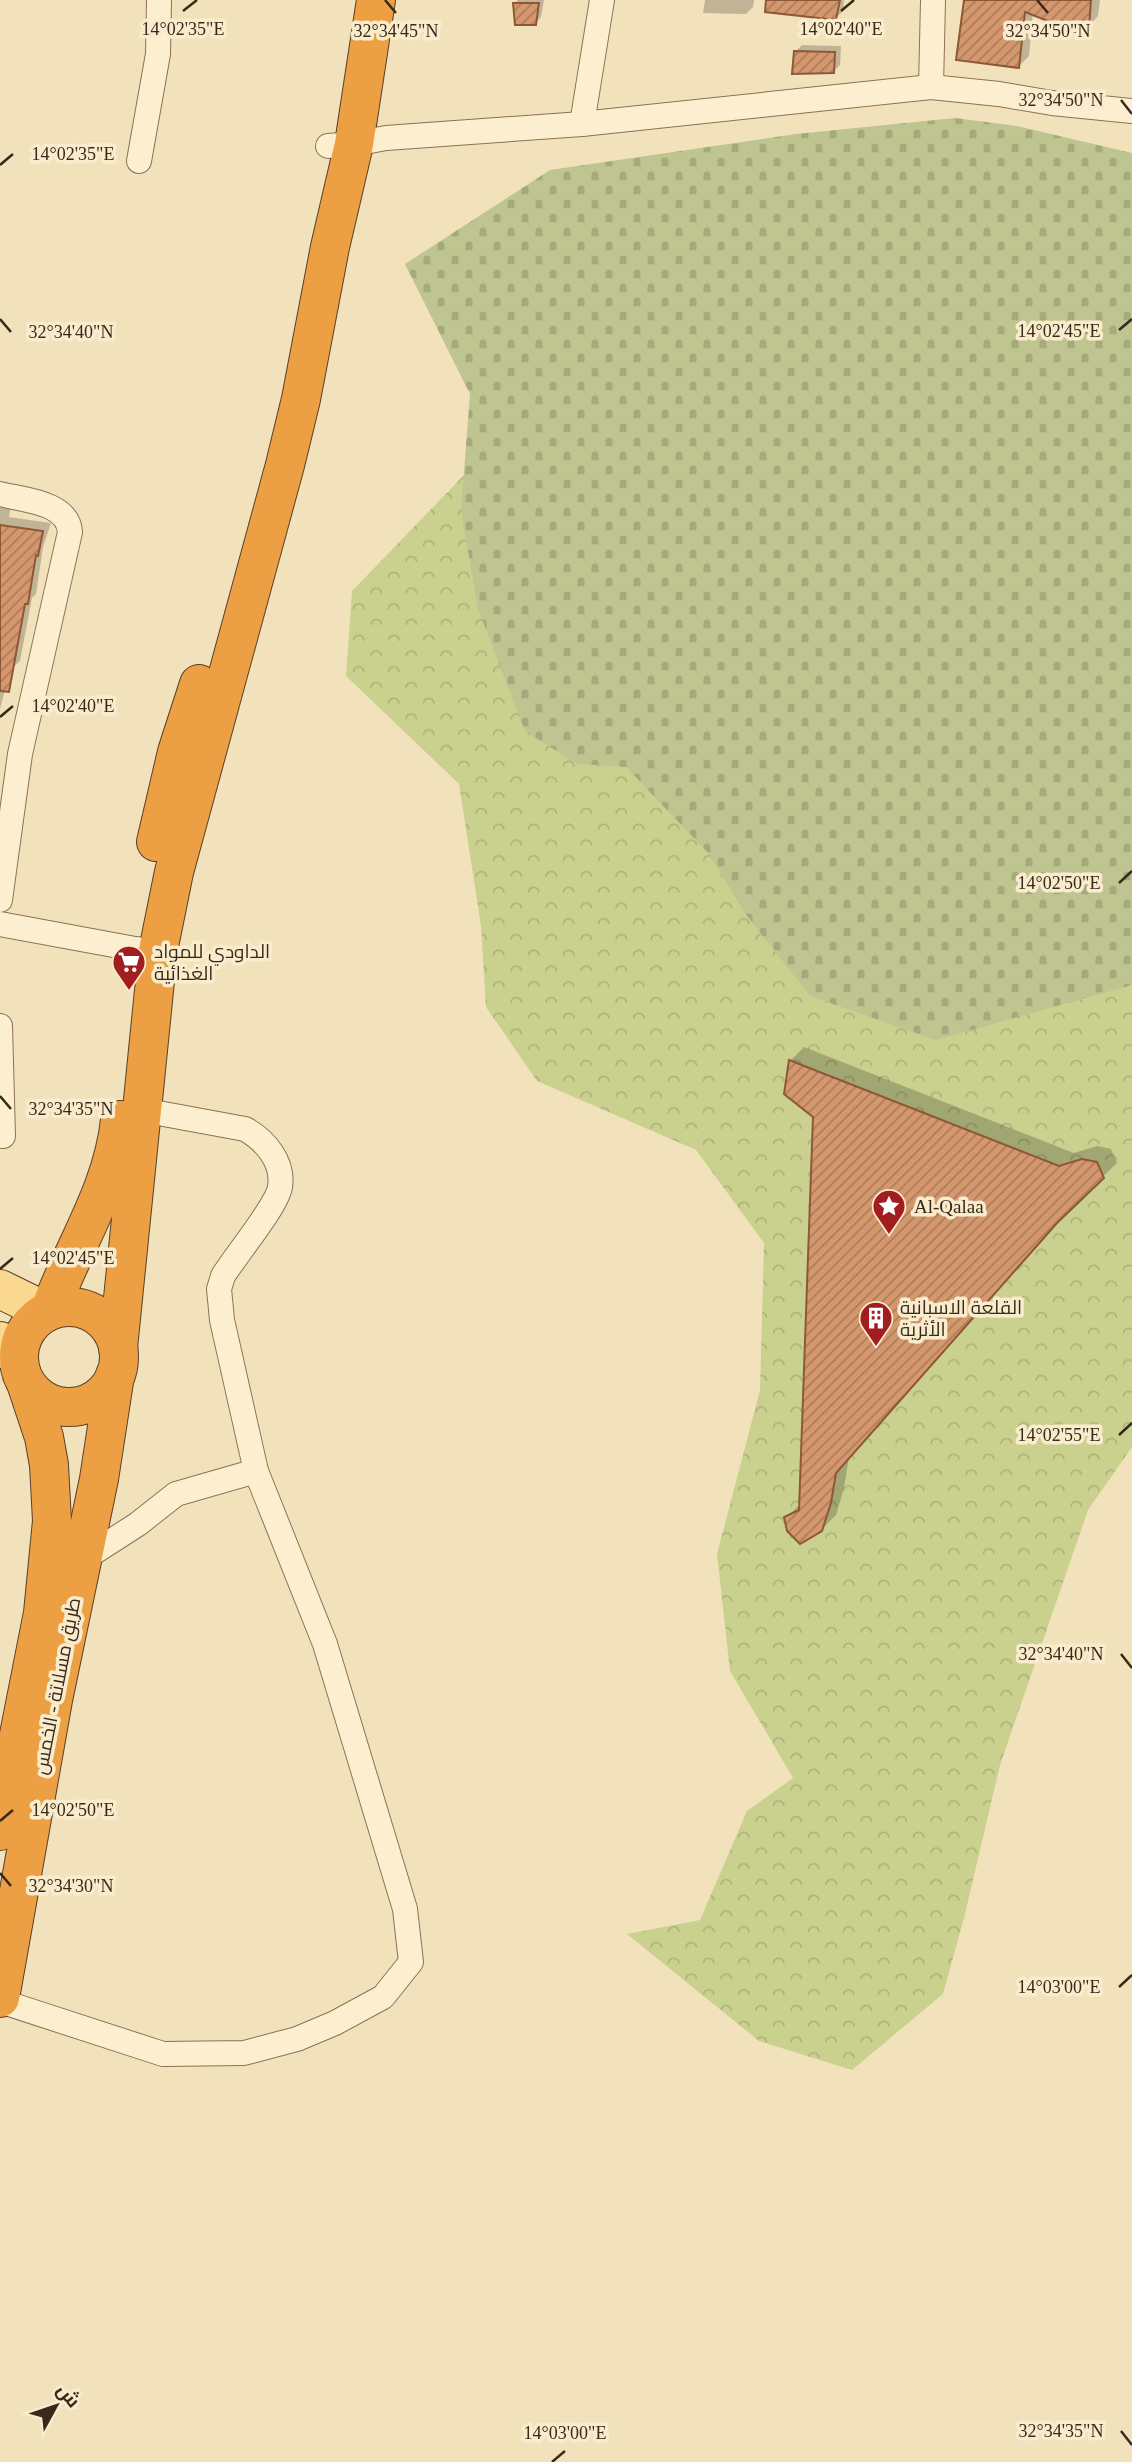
<svg xmlns="http://www.w3.org/2000/svg" width="1132" height="2462" viewBox="0 0 1132 2462" font-family="'Times New Roman',Cairo,serif">
	<style>
		.forest { fill: url(#forest-crowns) }
		.cemetery { fill: url(#cemetery-stones) }
		.shadow { fill: #0003 }
		.building { fill: url(#building-hatch); stroke: #8e5837; stroke-width: 2 }
		.lines { fill: none; stroke-linecap: round; stroke-linejoin: round }
		.street-casing { stroke: #8c7154; stroke-width: 26 }
		.primary-casing { stroke: #593f29; stroke-width: 40 }
		.highway-casing { stroke: #593f29; stroke-width: 40 }
		.street { stroke: #fcefd0; stroke-width: 24 }
		.primary { stroke: #fbd88f; stroke-width: 38 }
		.highway { stroke: #eca043; stroke-width: 38 }
		.ticks { fill: none; stroke: #39291a; stroke-width: 2.5 }
		.labels { text-anchor: middle; dominant-baseline: central; stroke-width: 7; stroke-linejoin: round; paint-order: stroke }
		.poi-label { font-size: 19px; fill: #39291a; stroke: #f9eccd; text-anchor: start }
		.street-label { font-size: 19px; fill: #39291a; stroke: #f9eccd }
		.ticks-label { font-size: 18px; text-anchor: middle; fill: #39291a; stroke: #f9eccd; stroke-width: 7; stroke-linejoin: round; paint-order: stroke }
	</style>
	<defs>
		<pattern id="forest-crowns" width="20" height="18" patternUnits="userSpaceOnUse" patternTransform="scale(1.75)"><rect width="20" height="18" fill="#cad18f"/><path d="M2 6a3 3 0 1 1 6 0M12 15a3 3 0 1 1 6 0" fill="none" stroke="#aeb37b"/></pattern>
		<pattern id="cemetery-stones" width="16" height="16" patternUnits="userSpaceOnUse" patternTransform="scale(1.75)"><rect width="16" height="16" fill="#bfc590"/><path d="M2 7V4a2 2 0 0 1 4 0v3zM10 15v-3a2 2 0 0 1 4 0v3z" fill="#a5a97c"/></pattern>
		<pattern id="building-hatch" width="6" height="6" patternUnits="userSpaceOnUse" patternTransform="scale(1.75)"><rect width="6" height="6" fill="#d5986e"/><path d="M-1 1l2-2M0 6l6-6M5 7l2-2" fill="none" stroke="#ae7c5a"/></pattern>
	</defs>
	<rect width="100%" height="100%" fill="#f2e2bc"/>
	<path class="forest" d="M464 475 1132 887V1447L1088 1510 1000 1765 964 1918 943 1994 852 2070 759 2041 627 1934 700 1920 747 1811 793 1778 730 1671 717 1554 760 1390 764 1243 696 1150 537 1081 486 1007 481 926 459 784 346 676 352 591Z"/>
	<path class="cemetery" d="M955 118 1017 126 1132 153V985L936 1040 810 996 744 912 710 855 626 767 577 764 525 731 478 609 461 511 470 394 405 264 550 170 796 134Z"/>
	<g class="shadow">
		<path d="M518 0H544L541 17 535 23 515 3Z"/>
		<path d="M705 0H754L753 7 746 14 703 13Z"/>
		<path d="M795 0H844L843 11 836 18Z"/>
		<path d="M966 0H1100L1098 16 1088 27 1033 13 1029 56 1019 66Z"/>
		<path d="M802 45 841 46 840 65 833 72 795 52Z"/>
		<path d="M0 504 11 506 9 517 51 523 43 547 36 594 32 598 20 661 10 670 0 709Z"/>
		<path d="M804 1047 1074 1153 1097 1146 1111 1149 1117 1163 1067 1211 849 1457 844 1488 836 1515 821 1530 786 1518 801 1503 815 1117 786 1093 791 1060Z"/>
	</g>
	<g class="building">
		<path d="M766 0H840L836 20 765 12Z"/>
		<path d="M964 0H1091L1089 28 1083 27 1076 32 1025 12 1019 68 956 60Z"/>
		<path d="M513 3H539L536 25H515Z"/>
		<path d="M794 51 835 52 834 73 792 74Z"/>
		<path d="M0 525 43 531 38 556 36 555 28 604H25L9 692 0 691Z"/>
		<path d="M789 1060 1059 1166 1082 1159 1097 1162 1104 1178 1057 1223 836 1473 831 1503 822 1531 800 1544 787 1531 784 1517 799 1510 813 1117 784 1094Z"/>
	</g>
	<g class="lines">
		<defs>
			<g id="street">
				<path d="M931 87 933 0"/>
				<path d="M582 124 602 0"/>
				<path d="M328 146 354 144 386 138 582 124 931 87 999 94 1052 103 1132 111"/>
				<path d="M139 161 158 54 159 0"/>
				<path d="M0 494C23 500 68 502 70 532L20 754 0 900"/>
				<path d="M0 924 135 949 158 951"/>
				<path d="M0 1026 3 1136"/>
				<path d="M82 1560 138 1524 176 1494 256 1471"/>
				<path d="M0 2001 163 2054 244 2053 297 2039 335 2023 383 1997 411 1962 405 1909 325 1644 256 1471 222 1320 219 1289 223 1276C235 1256 277 1206 280 1187 284 1162 265 1140 245 1129L142 1110"/>
			</g>
			<g id="primary">
				<path d="M0 1289 47 1312"/>
				<path d="M0 1341 19 1359"/>
			</g>
			<g id="highway">
				<path d="M156 842 177 752 199 684"/>
				<circle cx="69" cy="1357" r="50"/>
				<path d="M50 1310C73 1247 113 1189 120 1120"/>
				<path d="M118 1348 158 951 174 872 285 465 301 399 330 247 354 144 376 0"/>
				<path d="M0 1831 43 1613 52 1521 49 1465 44 1437 26 1383"/>
				<path d="M0 1998 53 1700 99 1479 115 1375"/>
			</g>
		</defs>
		<use href="#street" class="street-casing"/>
		<use href="#primary" class="primary-casing"/>
		<use href="#highway" class="highway-casing"/>
		<use href="#street" class="street"/>
		<use href="#primary" class="primary"/>
		<use href="#highway" class="highway"/>
	</g>
	<path class="ticks" d="M385 0 396 13M1037 0 1048 13M183 11 197 0M841 11 854 0M1121 100 1132 114M0 165 13 154M0 319 11 332M1119 330 1132 319M0 717 13 706M1119 883 1132 871M0 1096 11 1109M0 1269 13 1258M1119 1435 1132 1423M1121 1654 1132 1668M0 1821 13 1810M0 1873 11 1886M1119 1987 1132 1975M1121 2431 1132 2445M552 2462 565 2451"/>
	<defs>
		<symbol id="supermarket-pin" viewBox="-11 -11 22 30"><path d="M0 17L-7.5 6A9.5 9.5 0 1 1 7.5 6Z" fill="#a11d20" stroke="#f9eccd"/><path d="M-6-5.5h2.5l.6 2H6L4.5 2H-2.5L-4.4-4H-6ZM-1.5 3.2a1.3 1.3 0 1 0 .1 0ZM3 3.2a1.3 1.3 0 1 0 .1 0Z" fill="#fff"/></symbol>
		<symbol id="sight-pin" viewBox="-11 -11 22 30"><path d="M0 17L-7.5 6A9.5 9.5 0 1 1 7.5 6Z" fill="#a11d20" stroke="#f9eccd"/><path d="M0-6L1.8-2.2L6-1.7L2.9 1.2L3.7 5.4L0 3.3L-3.7 5.4L-2.9 1.2L-6-1.7L-1.8-2.2Z" fill="#fff"/></symbol>
		<symbol id="building-pin" viewBox="-11 -11 22 30"><path d="M0 17L-7.5 6A9.5 9.5 0 1 1 7.5 6Z" fill="#a11d20" stroke="#f9eccd"/><path d="M-4-6H4V6H1V3H-1V6H-4ZM-2.5-4.3h1.7v1.8h-1.7ZM.8-4.3h1.7v1.8H.8ZM-2.5-1h1.7V.8h-1.7ZM.8-1h1.7V.8H.8Z" fill="#fff"/></symbol>
	</defs>
	<g fill-rule="evenodd">
		<use href="#supermarket-pin" x="110" y="943" width="38" height="52"/>
		<use href="#sight-pin" x="870" y="1187" width="38" height="52"/>
		<use href="#building-pin" x="857" y="1299" width="38" height="52"/>
	</g>
	<g class="labels">
		<g class="poi-label">
			<text x="154" y="951">الداودي للمواد<tspan x="154" dy="22">الغذائية</tspan></text>
			<text x="914" y="1206">Al-Qalaa</text>
			<text x="900" y="1307">القلعة الاسبانية<tspan x="900" dy="22">الأثرية</tspan></text>
		</g>
		<g class="street-label">
			<text transform="translate(57 1686) rotate(-79)">طريق مسلاتة - الخمس</text>
		</g>
	</g>
	<g class="ticks-label">
		<text x="841" y="35">14°02'40"E</text>
		<text x="183" y="35">14°02'35"E</text>
		<text x="396" y="37">32°34'45"N</text>
		<text x="1048" y="37">32°34'50"N</text>
		<text x="1061" y="106">32°34'50"N</text>
		<text x="73" y="160">14°02'35"E</text>
		<text x="1059" y="337">14°02'45"E</text>
		<text x="71" y="338">32°34'40"N</text>
		<text x="73" y="712">14°02'40"E</text>
		<text x="1059" y="889">14°02'50"E</text>
		<text x="71" y="1115">32°34'35"N</text>
		<text x="73" y="1264">14°02'45"E</text>
		<text x="1059" y="1441">14°02'55"E</text>
		<text x="1061" y="1660">32°34'40"N</text>
		<text x="73" y="1816">14°02'50"E</text>
		<text x="71" y="1892">32°34'30"N</text>
		<text x="1059" y="1993">14°03'00"E</text>
		<text x="1061" y="2437">32°34'35"N</text>
		<text x="565" y="2439">14°03'00"E</text>
	</g>
	<g transform="translate(56 2406) rotate(50)" stroke="#f9eccd" stroke-width="5" paint-order="stroke">
	<path d="M0-5L12 26L0 18L-12 26Z" fill="#39291a"/>
	<text y="-10" font-size="19" font-weight="bold" text-anchor="middle" fill="#39291a">ش</text>
	</g>
</svg>
